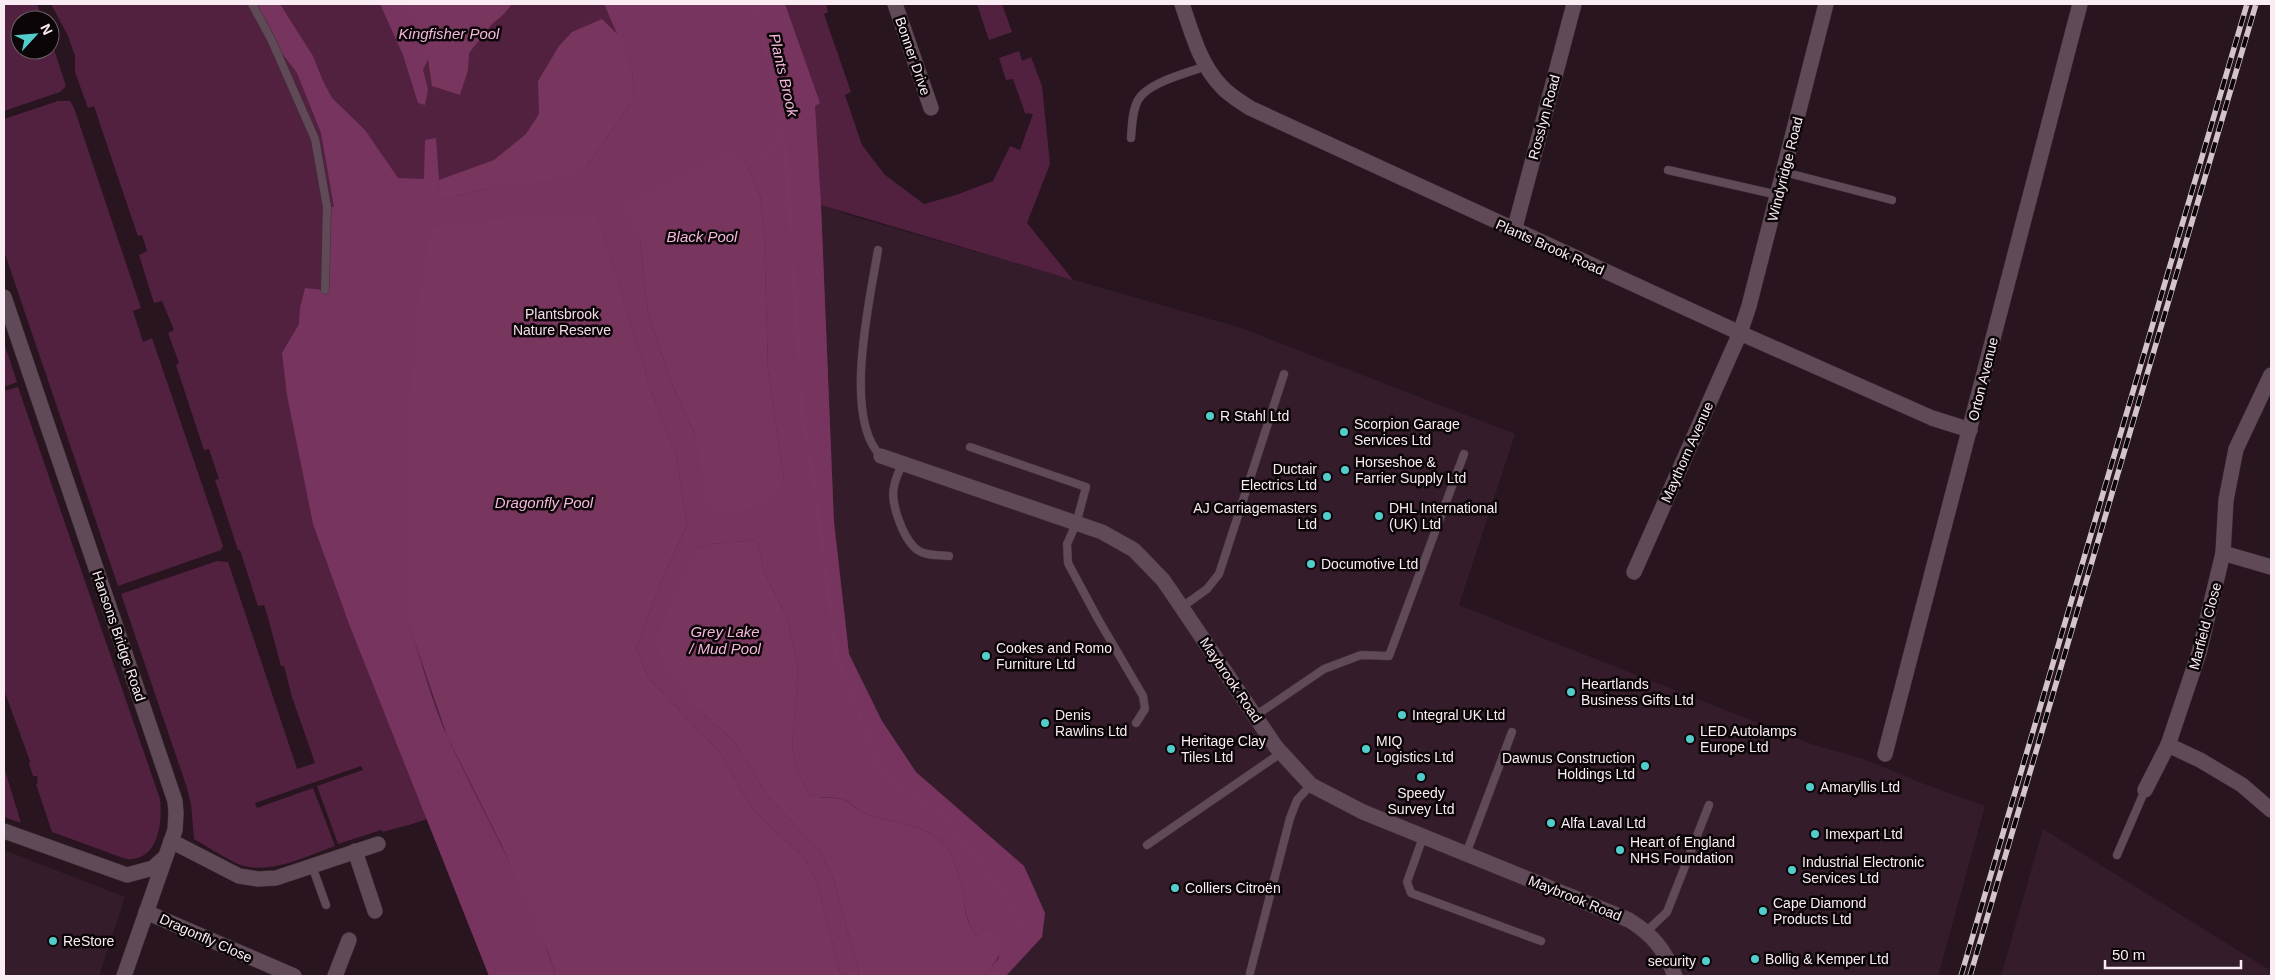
<svg xmlns="http://www.w3.org/2000/svg" width="2275" height="980" viewBox="0 0 2275 980" font-family="Arial,sans-serif">
	<style>
		.built { fill: #351c2b }
		.green { fill: #522140 }
		.forest { fill: #76345e; fill-rule: evenodd }
		.water { fill: #78365f }
		.lines { fill: none; stroke-linecap: round; stroke-linejoin: round }
		.stream { stroke: #78365f; stroke-width: 5.5 }
		.service-casing { stroke: #3f3139; stroke-width: 9 }
		.minor-casing { stroke: #3f3139; stroke-width: 16 }
		.service { stroke: #614a57; stroke-width: 8 }
		.minor { stroke: #614a57; stroke-width: 15 }
		.rail-casing { stroke: #d3c4cc; stroke-width: 5.5 }
		.rail { stroke: #0b0508; stroke-width: 4; stroke-dasharray: 11; stroke-linecap: butt }
		.poi-dot { fill: #53cdcb; stroke: #0b0508; stroke-width: 2 }
		.labels { text-anchor: middle; dominant-baseline: central; stroke-width: 5; stroke-linejoin: round; paint-order: stroke }
		.street-label { font-size: 14px; fill: #f9ecf3; stroke: #0b0508 }
		.park-label { font-size: 14px; fill: #f2dde9; stroke: #0b0508 }
		.poi-label { font-size: 14px; fill: #f9ecf3; stroke: #0b0508; text-anchor: start }
		.water-label { font-size: 15px; font-style: italic; fill: #f4b8da; stroke: #0b0508 }
	</style>
	<rect width="100%" height="100%" fill="#281520"/>
	<g class="built">
		<path d="M821 204 852 216 1241 328 1515 434 1459 605 1814 745 1864 759 1919 782 1985 806 1938 976H1006L1042 937 1024 866 916 772 882 721 849 654 834 522Z"/>
		<path d="M2043 829 2271 971V976H2001Z"/>
		<path d="M4 850 125 897 99 976H4Z"/>
	</g>
	<g class="green">
		<path d="M4 4H37L43 20H20V50H50V37L66 86 60 92 4 111Z"/>
		<path d="M51 4H826L828 12 824 14 851 92 845 95 862 145 885 175 924 204 956 195 993 181 1010 146 1020 150 1033 114 1025 113 1013 79 1006 80 999 58 1019 51 1022 61 1031 57 1042 86 1050 164 1027 223 1073 280 821 205 834 522 849 654 882 721 916 772 1024 866 1045 913 1042 937 1006 976H489L427 819C412 825 398 827 383 832L381 830 338 844 317 786 363 770 361 766 255 803 257 808 313 788 335 846C306 856 269 876 238 864 223 857 208 847 194 839L191 804 187 788 121 594 217 561 228 562 297 769 315 763 292 697 284 666H281L267 614 264 605 258 606 240 550H238L215 480 219 479 209 449 204 450 176 365 179 363 168 333 174 330 162 301 154 303 139 255 147 251 142 235 138 236 132 219 94 106 88 108 75 72V56L68 36Z"/>
		<path d="M977 4H1002L1012 32 989 40Z"/>
		<path d="M58 101H70L74 108 141 308 133 311 143 342 152 338 223 546 221 550 118 586 4 251V119Z"/>
		<path d="M4 343 17 382 4 387Z"/>
		<path d="M18 387 160 799C163 823 158 862 126 859L52 832 36 784 38 783 37 776H33L29 764 30 761 4 690V391Z"/>
		<path d="M4 767 21 823 4 817Z"/>
	</g>
	<g class="forest">
		<path d="M257 4H280L313 56 323 81 332 98 365 130 398 178 424 179 425 140 436 138 439 180 438 196H456L487 188 584 170 634 99 632 68 604 4H785L820 103 815 106 821 204 834 522 849 654 882 721 916 772 1024 866 1045 913 1042 937 1006 976H984L999 958 991 930 976 936C965 918 965 909 963 889 962 881 952 857 948 850 930 821 888 824 861 812 855 809 850 801 843 799 831 796 820 799 809 795L798 773 792 748 798 669 787 617 764 573 757 540 711 544 696 549 697 709 733 740 770 799 821 852 834 880 860 976H841L818 886 805 859 752 809 719 751 649 679 636 649 664 574 687 525 676 456 651 391 598 217 410 628C423 665 432 705 449 740 485 818 530 893 556 976H489L349 624 313 524 287 395 282 353 299 324 300 308 305 288 324 290 327 207H334L321 133 297 73 271 39ZM744 159 760 196 764 231 768 372 784 481 714 515 706 499 694 432 672 384 648 313 640 240Z"/>
		<path d="M380 4H419L431 53 423 70 428 89 425 105 418 103 403 55Z"/>
	</g>
	<g class="water">
		<path d="M406 4H512L504 14 492 24 469 53 468 70 460 95 432 86 427 52Z"/>
		<path d="M602 19 620 37 632 68 634 99 584 170 552 180 487 188 456 196H438L439 180 494 160 526 134 539 114 538 81 559 46 572 32Z"/>
		<path d="M725 151 744 159 760 196 764 231 768 372 784 481 764 506 713 515 705 499 694 432 672 384 648 313 640 240 624 208 628 202Z"/>
		<path d="M531 214 598 216 651 391 676 456 687 525 664 574 636 649 649 679 719 751 752 809 805 859 818 886 841 976H556L549 954 502 846 448 738 410 628 405 493 414 332 430 228Z"/>
		<path d="M757 540 764 573 787 617 798 669 792 748 798 773 809 795C820 799 831 797 842 799 850 801 854 809 861 812 887 824 930 821 948 850 952 857 962 881 963 889 965 909 964 918 976 936L991 929C1006 951 999 958 984 976H860L834 880 821 852 770 799 733 740 697 709 664 667 659 653 657 634 696 549 711 544Z"/>
	</g>
	<g class="lines">
		<g class="stream">
			<path d="M784 125 803 421 815 488 836 653 881 772 943 817 1000 888 1026 931"/>
			<path d="M746 166 773 149 784 125 755 4"/>
		</g>
		<defs>
			<g id="service">
				<path d="M252 4 271 39 315 139 327 207 325 290"/>
				<path d="M1131 138C1132 126 1132 111 1138 100 1148 82 1188 73 1206 66"/>
				<path d="M1668 170 1778 195"/>
				<path d="M1784 172 1892 200"/>
				<path d="M878 250C870 299 842 418 881 456"/>
				<path d="M970 447 1086 487 1076 524 1067 544 1068 563 1098 619 1143 696 1145 709 1136 723"/>
				<path d="M902 464C899 472 895 479 894 487 890 503 903 537 915 548 923 556 939 555 949 556"/>
				<path d="M1182 607 1207 589 1219 574 1284 374"/>
				<path d="M1255 716 1324 669 1361 655 1389 656 1464 454"/>
				<path d="M1423 837 1407 882 1411 893 1541 941"/>
				<path d="M1147 845 1281 753"/>
				<path d="M1466 854 1512 732"/>
				<path d="M2117 855 2145 790"/>
				<path d="M312 866 326 905"/>
				<path d="M1647 931 1667 912 1709 805"/>
				<path d="M1250 973 1290 818 1297 800 1311 785"/>
			</g>
			<g id="minor">
				<path d="M895 4 931 108"/>
				<path d="M1182 4C1192 33 1200 65 1222 87 1229 95 1241 102 1250 108L1740 333 1932 418 1970 430"/>
				<path d="M1514 231 1574 4"/>
				<path d="M4 297 175 801 176 813 175 830 124 976"/>
				<path d="M881 456 1102 532 1134 550 1163 580 1172 593 1276 747 1311 785 1363 812 1629 920C1653 935 1665 950 1675 976"/>
				<path d="M2223 553 2271 567"/>
				<path d="M1634 572 1740 333 1749 306 1826 4"/>
				<path d="M2168 745 2200 760 2242 785 2271 810"/>
				<path d="M1885 754 2080 4"/>
				<path d="M2145 790 2168 745 2199 653 2223 553 2226 500 2236 449 2271 375"/>
				<path d="M4 831 127 875 153 868 164 858"/>
				<path d="M171 841 239 876 258 879 276 878 378 844"/>
				<path d="M355 851 375 911"/>
				<path d="M146 912 294 976"/>
				<path d="M335 976 349 940"/>
			</g>
		</defs>
		<use href="#service" class="service-casing"/>
		<use href="#minor" class="minor-casing"/>
		<use href="#service" class="service"/>
		<use href="#minor" class="minor"/>
		<defs>
			<g id="rail">
				<path d="M1961 976 2247 4"/>
				<path d="M1970 976 2256 4"/>
			</g>
		</defs>
		<use href="#rail" class="rail-casing"/>
		<use href="#rail" class="rail"/>
	</g>
	<g class="poi-dot">
		<circle cx="1210" cy="416" r="5"/>
		<circle cx="1344" cy="432" r="5"/>
		<circle cx="1345" cy="470" r="5"/>
		<circle cx="1327" cy="477" r="5"/>
		<circle cx="1327" cy="516" r="5"/>
		<circle cx="1379" cy="516" r="5"/>
		<circle cx="1311" cy="564" r="5"/>
		<circle cx="986" cy="656" r="5"/>
		<circle cx="1571" cy="692" r="5"/>
		<circle cx="1402" cy="715" r="5"/>
		<circle cx="1045" cy="723" r="5"/>
		<circle cx="1690" cy="739" r="5"/>
		<circle cx="1171" cy="749" r="5"/>
		<circle cx="1366" cy="749" r="5"/>
		<circle cx="1645" cy="766" r="5"/>
		<circle cx="1421" cy="777" r="5"/>
		<circle cx="1810" cy="787" r="5"/>
		<circle cx="1551" cy="823" r="5"/>
		<circle cx="1815" cy="834" r="5"/>
		<circle cx="1620" cy="850" r="5"/>
		<circle cx="1792" cy="870" r="5"/>
		<circle cx="1175" cy="888" r="5"/>
		<circle cx="1763" cy="911" r="5"/>
		<circle cx="53" cy="941" r="5"/>
		<circle cx="1755" cy="959" r="5"/>
		<circle cx="1706" cy="961" r="5"/>
	</g>
	<g class="labels">
		<g class="street-label">
			<text transform="translate(913 56) rotate(71)">Bonner Drive</text>
			<text transform="translate(1544 117) rotate(-75)">Rosslyn Road</text>
			<text transform="translate(1785 169) rotate(-76)">Windyridge Road</text>
			<text transform="translate(1550 247) rotate(24)">Plants Brook Road</text>
			<text transform="translate(1983 379) rotate(-76)">Orton Avenue</text>
			<text transform="translate(1687 452) rotate(-66)">Maythorn Avenue</text>
			<text transform="translate(2205 626) rotate(-75)">Marfield Close</text>
			<text transform="translate(119 636) rotate(71)">Hansons Bridge Road</text>
			<text transform="translate(1231 680) rotate(56)">Maybrook Road</text>
			<text transform="translate(1575 898) rotate(22)">Maybrook Road</text>
			<text transform="translate(206 938) rotate(24)">Dragonfly Close</text>
		</g>
		<g class="park-label">
			<text x="562" y="314">Plantsbrook<tspan x="562" dy="16">Nature Reserve</tspan></text>
		</g>
		<g class="poi-label">
			<text x="1220" y="416">R Stahl Ltd</text>
			<text x="1354" y="424">Scorpion Garage<tspan x="1354" dy="16">Services Ltd</tspan></text>
			<text x="1355" y="462">Horseshoe &amp;<tspan x="1355" dy="16">Farrier Supply Ltd</tspan></text>
			<text x="1317" y="469" text-anchor="end">Ductair<tspan x="1317" dy="16">Electrics Ltd</tspan></text>
			<text x="1317" y="508" text-anchor="end">AJ Carriagemasters<tspan x="1317" dy="16">Ltd</tspan></text>
			<text x="1389" y="508">DHL International<tspan x="1389" dy="16">(UK) Ltd</tspan></text>
			<text x="1321" y="564">Documotive Ltd</text>
			<text x="996" y="648">Cookes and Romo<tspan x="996" dy="16">Furniture Ltd</tspan></text>
			<text x="1581" y="684">Heartlands<tspan x="1581" dy="16">Business Gifts Ltd</tspan></text>
			<text x="1055" y="715">Denis<tspan x="1055" dy="16">Rawlins Ltd</tspan></text>
			<text x="1412" y="715">Integral UK Ltd</text>
			<text x="1700" y="731">LED Autolamps<tspan x="1700" dy="16">Europe Ltd</tspan></text>
			<text x="1181" y="741">Heritage Clay<tspan x="1181" dy="16">Tiles Ltd</tspan></text>
			<text x="1376" y="741">MIQ<tspan x="1376" dy="16">Logistics Ltd</tspan></text>
			<text x="1635" y="758" text-anchor="end">Dawnus Construction<tspan x="1635" dy="16">Holdings Ltd</tspan></text>
			<text x="1820" y="787">Amaryllis Ltd</text>
			<text x="1421" y="793" text-anchor="middle">Speedy<tspan x="1421" dy="16">Survey Ltd</tspan></text>
			<text x="1561" y="823">Alfa Laval Ltd</text>
			<text x="1825" y="834">Imexpart Ltd</text>
			<text x="1630" y="842">Heart of England<tspan x="1630" dy="16">NHS Foundation</tspan></text>
			<text x="1802" y="862">Industrial Electronic<tspan x="1802" dy="16">Services Ltd</tspan></text>
			<text x="1185" y="888">Colliers Citroën</text>
			<text x="1773" y="903">Cape Diamond<tspan x="1773" dy="16">Products Ltd</tspan></text>
			<text x="63" y="941">ReStore</text>
			<text x="1765" y="959">Bollig &amp; Kemper Ltd</text>
			<text x="1696" y="961" text-anchor="end">security</text>
		</g>
		<g class="water-label">
			<text x="449" y="33">Kingfisher Pool</text>
			<text transform="translate(784 75) rotate(77)">Plants Brook</text>
			<text x="702" y="236">Black Pool</text>
			<text x="544" y="502">Dragonfly Pool</text>
			<text x="725" y="631">Grey Lake<tspan x="725" dy="17">/ Mud Pool</tspan></text>
		</g>
	</g>
	<rect width="2275" height="980" fill="none" stroke="#f9ecf3" stroke-width="10"/>
	<g transform="translate(35 35) rotate(64)"><circle r="24" fill="#0b0508" stroke="#6a6166"/>
	<path d="M0-4L9 19L0 12L-9 19Z" fill="#53cdcb"/>
	<text y="-8" font-size="14" font-weight="bold" text-anchor="middle" fill="#f9ecf3">N</text>
	</g>
	<path d="M2105 960v8h136v-8" fill="none" stroke="#f9ecf3" stroke-width="2.5"/>
	<text x="2112" y="960" font-size="15" fill="#f9ecf3" stroke="#0b0508" stroke-width="4" paint-order="stroke">50 m</text>
</svg>
